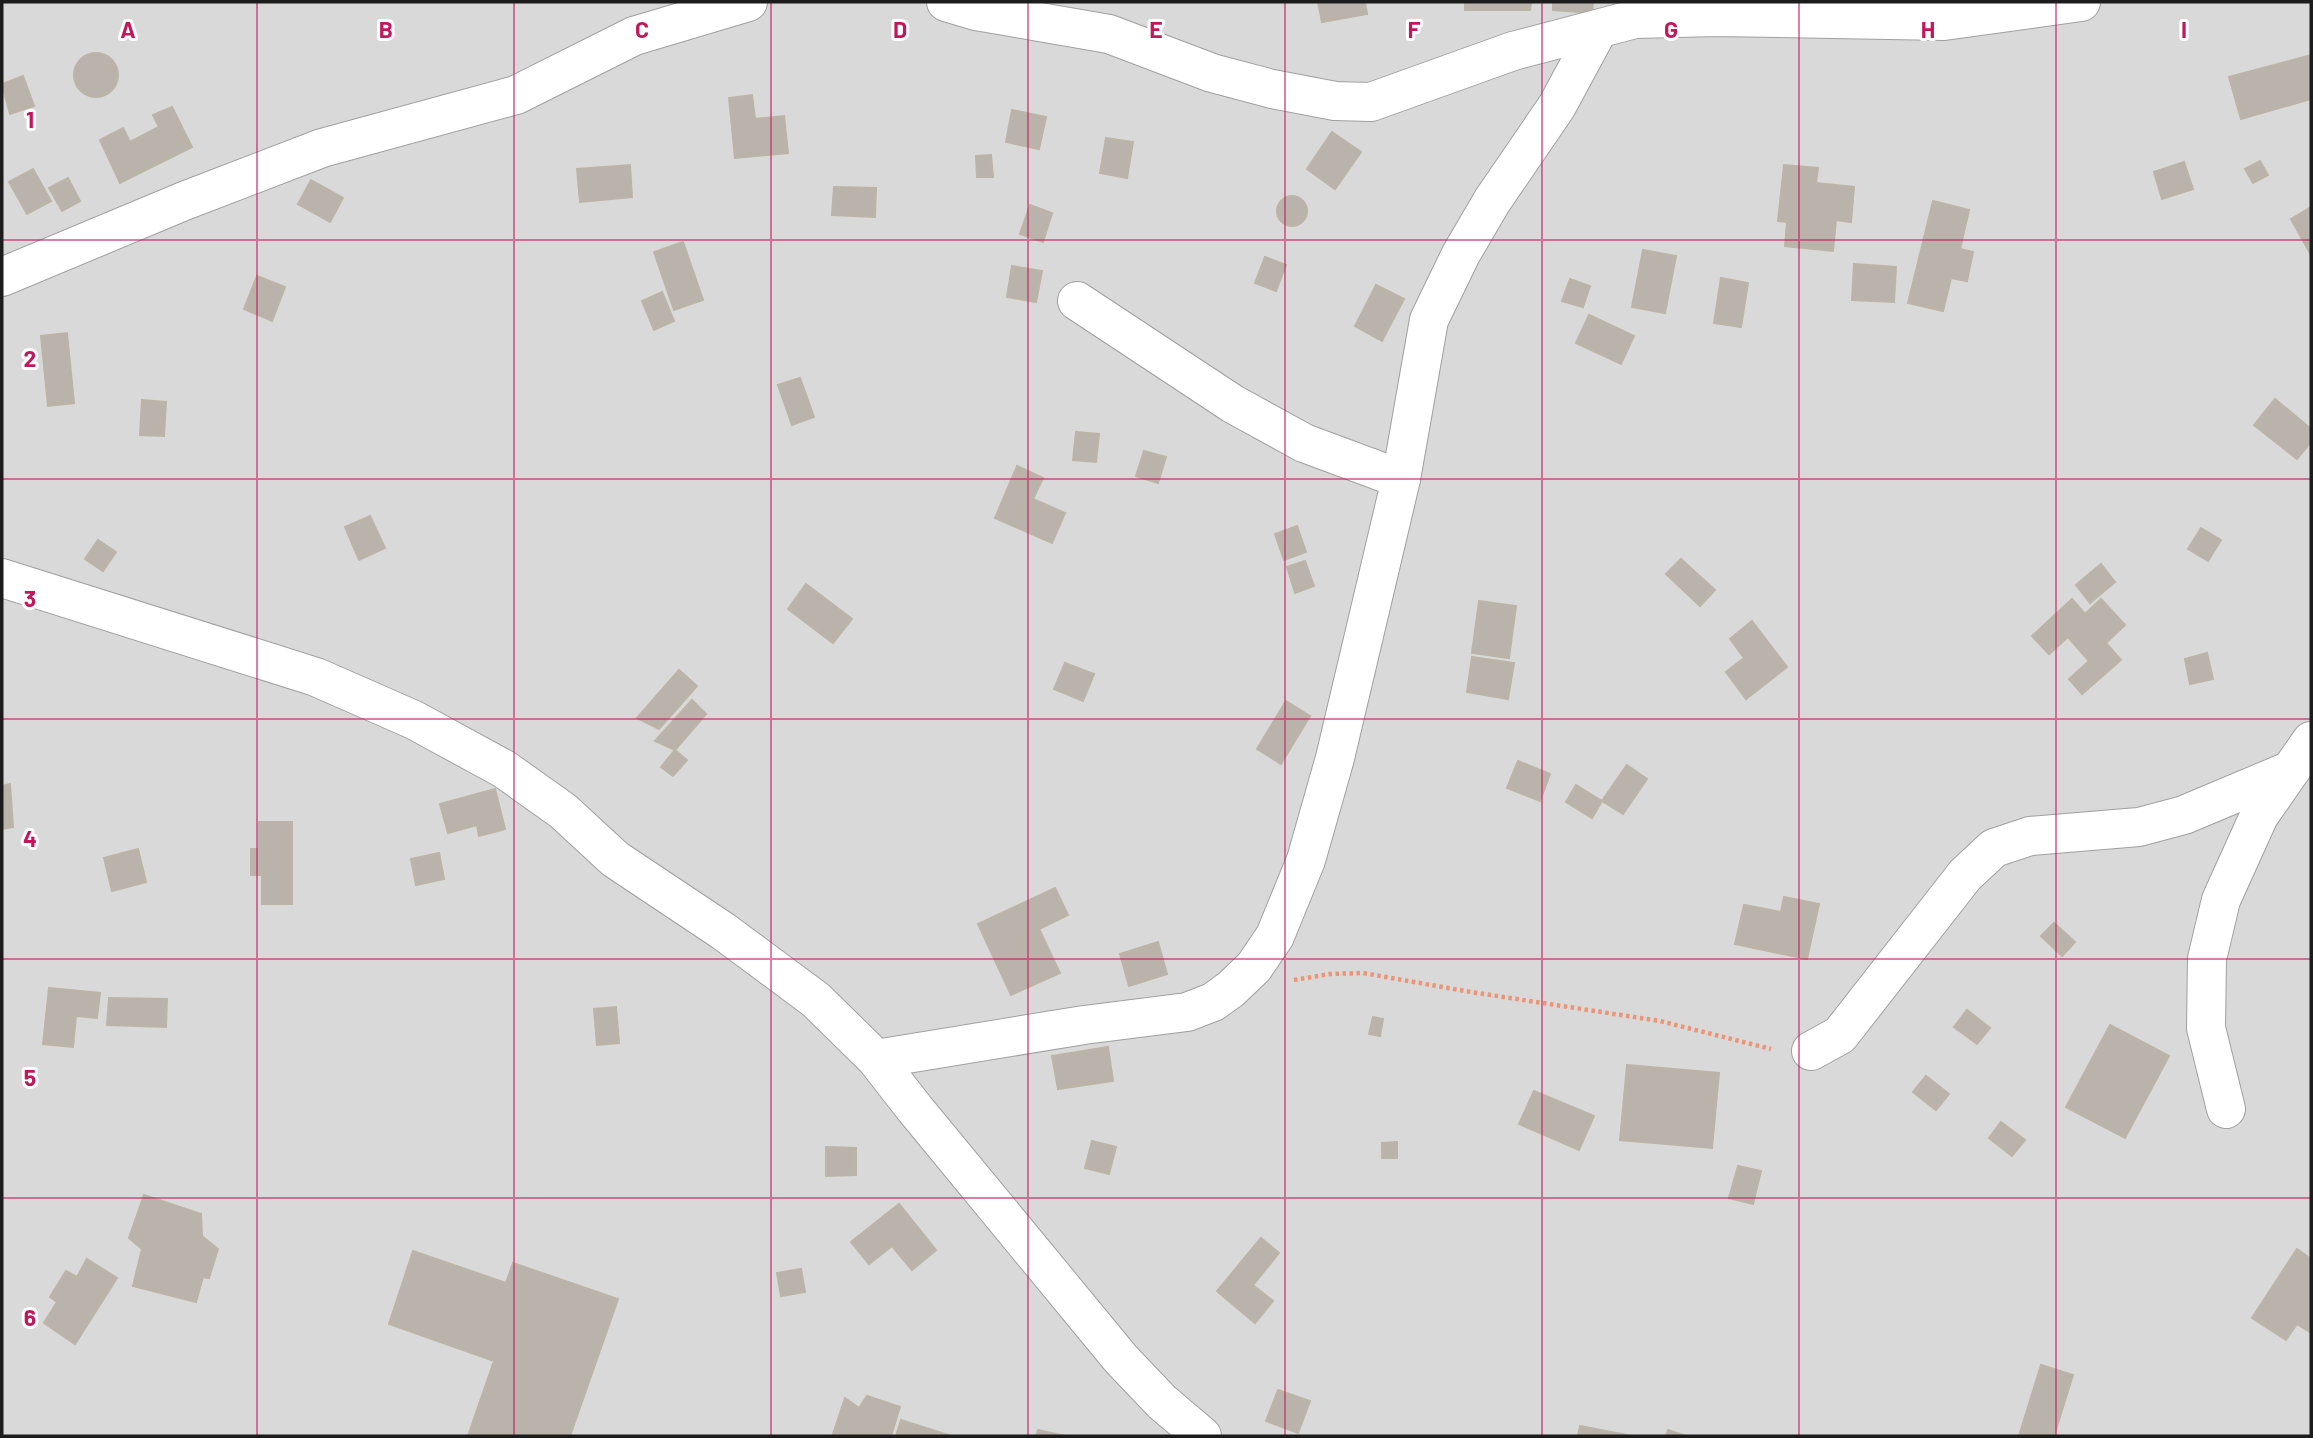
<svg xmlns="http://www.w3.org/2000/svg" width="2313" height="1438" viewBox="0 0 2313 1438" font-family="Barlow,sans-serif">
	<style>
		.residential { fill: #dad9d9 }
		.building { fill: #b9b3ac; stroke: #bcb4a6; stroke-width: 2 }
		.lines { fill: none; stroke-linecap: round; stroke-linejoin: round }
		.street-casing { stroke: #a0a0a0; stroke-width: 40 }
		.path { stroke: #ec9474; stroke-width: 4.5; stroke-dasharray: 3.5 3.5; stroke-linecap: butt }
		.street { stroke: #fff; stroke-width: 38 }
		.grid { fill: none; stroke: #c2185b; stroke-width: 2; stroke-opacity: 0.55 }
		.grid-label { font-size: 23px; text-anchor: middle; font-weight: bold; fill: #c2185b; stroke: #fff; stroke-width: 6; stroke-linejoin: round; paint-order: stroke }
	</style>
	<rect width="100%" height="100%" fill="#ecebe3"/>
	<rect class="residential" x="2" y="2" width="2309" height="1434"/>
	<g class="building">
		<path d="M1318 2H1365L1367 14 1322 22Z"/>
		<path d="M1465 2H1531L1530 10H1465Z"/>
		<path d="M1553 2H1593L1592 13 1553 10Z"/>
		<circle cx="96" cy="75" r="22"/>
		<path d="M2311 55V99L2241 119 2229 77Z"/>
		<path d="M23 76 34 106 10 114 2 84Z"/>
		<path d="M752 95 755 119 784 116 788 153 735 158 729 98Z"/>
		<path d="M172 107 192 147 120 183 100 140 123 128 130 142 159 127 153 115Z"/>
		<path d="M1012 110 1046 117 1039 149 1006 142Z"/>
		<path d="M1332 132 1361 152 1335 189 1307 169Z"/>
		<path d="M1106 138 1133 142 1127 178 1100 173Z"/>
		<path d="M991 155 993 177H977L976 156Z"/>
		<path d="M2260 161 2268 175 2253 183 2245 169Z"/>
		<path d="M2184 162 2193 189 2162 199 2154 172Z"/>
		<path d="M630 165 632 197 580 202 577 169Z"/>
		<path d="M1784 165 1818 168 1816 183 1854 187 1851 222 1836 220 1833 251 1785 246 1787 222 1778 221Z"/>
		<path d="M33 169 51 201 27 214 9 182Z"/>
		<path d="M68 178 80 201 62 211 49 188Z"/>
		<path d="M311 180 343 198 330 222 298 204Z"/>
		<path d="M834 187 876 188 875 217 832 215Z"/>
		<circle cx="1292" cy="211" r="15"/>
		<path d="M1933 201 1969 210 1960 249 1973 252 1967 281 1951 278 1943 311 1908 303Z"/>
		<path d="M1030 205 1052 213 1043 242 1020 234Z"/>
		<path d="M2311 207V255L2291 219Z"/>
		<path d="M683 242 703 300 674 310 654 252Z"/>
		<path d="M1643 250 1676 256 1665 313 1632 307Z"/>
		<path d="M1265 257 1286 265 1276 291 1255 283Z"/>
		<path d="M1854 264 1896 267 1894 302 1852 300Z"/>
		<path d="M1012 266 1042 271 1036 302 1007 297Z"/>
		<path d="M257 276 285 287 272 321 244 309Z"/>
		<path d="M1721 278 1748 283 1741 327 1714 323Z"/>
		<path d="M1570 279 1590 286 1583 307 1562 301Z"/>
		<path d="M1376 285 1404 299 1382 341 1355 326Z"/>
		<path d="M662 292 674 321 654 330 642 301Z"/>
		<path d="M1589 315 1634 336 1621 364 1576 343Z"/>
		<path d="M67 333 74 403 48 406 41 336Z"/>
		<path d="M800 378 814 417 792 425 778 385Z"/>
		<path d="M2275 399 2311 429V442L2297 459 2254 425Z"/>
		<path d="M142 400 166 402 164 436 140 435Z"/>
		<path d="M1076 432 1099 434 1096 462 1073 460Z"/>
		<path d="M1144 451 1166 457 1158 483 1136 476Z"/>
		<path d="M1017 466 1043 478 1033 499 1065 513 1052 543 995 518Z"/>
		<path d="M370 516 385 548 359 560 345 527Z"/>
		<path d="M1297 526 1306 552 1284 560 1275 534Z"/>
		<path d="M2201 528 2221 540 2208 561 2188 549Z"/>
		<path d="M98 540 116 552 103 571 85 559Z"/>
		<path d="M1681 559 1715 590 1700 606 1666 574Z"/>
		<path d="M1305 561 1314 586 1295 593 1287 567Z"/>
		<path d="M2101 564 2115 582 2090 603 2076 585Z"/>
		<path d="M806 584 852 619 833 643 788 609Z"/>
		<path d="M2072 599 2085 614 2101 599 2125 625 2106 643 2121 660 2082 694 2069 679 2089 661 2068 637 2049 654 2032 636Z"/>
		<path d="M1479 601 1516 606 1509 658 1472 653Z"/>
		<path d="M1752 621 1787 667 1746 699 1726 672 1744 658 1730 639Z"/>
		<path d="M2207 653 2213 679 2190 684 2185 659Z"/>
		<path d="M1472 657 1514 663 1508 699 1467 692Z"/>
		<path d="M1065 663 1094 674 1083 701 1054 689Z"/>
		<path d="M679 670 697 686 659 729 637 718Z"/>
		<path d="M692 700 706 714 675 750 655 741Z"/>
		<path d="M1286 701 1310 716 1281 764 1257 749Z"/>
		<path d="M675 750 687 760 673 776 661 767Z"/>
		<path d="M1518 761 1550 774 1540 801 1507 788Z"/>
		<path d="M1627 765 1647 779 1623 814 1602 801Z"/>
		<path d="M10 784 13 827 2 829V786Z"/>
		<path d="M1576 785 1602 801 1592 818 1566 802Z"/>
		<path d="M495 789 505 829 479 836 477 825 448 833 440 804Z"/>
		<path d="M259 822H292V904H262V875H251V849H259Z"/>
		<path d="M138 849 146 882 112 891 104 858Z"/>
		<path d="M439 853 444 879 416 885 411 859Z"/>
		<path d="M1055 888 1068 915 1039 929 1060 973 1011 995 978 924Z"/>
		<path d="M1784 897 1819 904 1807 959 1735 944 1744 905 1781 912Z"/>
		<path d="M2054 923 2075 942 2062 956 2041 936Z"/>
		<path d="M1158 942 1167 974 1129 986 1120 954Z"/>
		<path d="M49 988 100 993 97 1018 76 1016 73 1047 43 1044Z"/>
		<path d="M109 998 167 999 166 1027 107 1025Z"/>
		<path d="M616 1007 619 1043 597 1045 594 1009Z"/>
		<path d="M1967 1010 1990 1028 1977 1044 1954 1027Z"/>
		<path d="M1373 1017 1383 1019 1380 1036 1369 1034Z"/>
		<path d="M2110 1025 2169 1056 2125 1138 2066 1107Z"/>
		<path d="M1108 1047 1113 1081 1058 1089 1052 1056Z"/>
		<path d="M1627 1065 1719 1073 1712 1148 1620 1140Z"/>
		<path d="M1926 1076 1949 1094 1936 1110 1913 1092Z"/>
		<path d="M1534 1091 1594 1116 1579 1150 1519 1124Z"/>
		<path d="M2001 1122 2025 1140 2012 1156 1989 1138Z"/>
		<path d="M1092 1141 1116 1147 1109 1174 1085 1168Z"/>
		<path d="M1397 1142V1158H1382V1143Z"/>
		<path d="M826 1147 856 1148V1175L826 1176Z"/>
		<path d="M1738 1166 1761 1171 1753 1204 1729 1198Z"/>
		<path d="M144 1195 201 1214 202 1236 218 1249 209 1278 203 1277 196 1302 133 1286 142 1249 129 1238Z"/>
		<path d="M899 1204 936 1250 912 1270 892 1246 869 1264 851 1242Z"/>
		<path d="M1261 1238 1279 1253 1253 1285 1273 1301 1255 1323 1217 1291Z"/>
		<path d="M2297 1249 2311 1259V1333L2297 1324 2286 1340 2252 1318Z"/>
		<path d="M413 1251 506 1283 513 1263 618 1299 570 1436H468L494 1361 389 1324Z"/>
		<path d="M87 1259 117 1278 75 1344 44 1323 57 1302 50 1297 66 1271 77 1277Z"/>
		<path d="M801 1269 805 1292 781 1296 777 1273Z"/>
		<path d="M2041 1365 2073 1375 2054 1436H2019Z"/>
		<path d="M1278 1390 1310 1401 1298 1433 1266 1421Z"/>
		<path d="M867 1396 900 1407 891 1436H841L833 1434 845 1398 859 1408Z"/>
		<path d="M901 1420 951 1436H896Z"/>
		<path d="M1580 1426 1632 1436H1578Z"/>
		<path d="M1038 1430 1065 1436H1036Z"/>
		<path d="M1668 1430 1686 1436H1666Z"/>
	</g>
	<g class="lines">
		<defs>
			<g id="street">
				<path d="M946 2 976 11 1109 34 1212 73 1272 89 1335 101 1371 102 1513 51 1635 19 1718 17 1944 21 2081 2"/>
				<path d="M2 277 184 201 322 148 516 95 634 36 748 2"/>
				<path d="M1077 301 1233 404 1304 443 1401 479"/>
				<path d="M2 578 316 677 414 720 504 769 563 811 615 859 723 931 816 1000 876 1059 915 1109 1121 1359 1162 1402 1202 1436"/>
				<path d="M1811 1051 1840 1035 1965 875 1994 848 2030 836 2139 827 2184 815 2291 770"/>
				<path d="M876 1059 1084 1025 1187 1012 1213 1002 1231 989 1254 967 1275 936 1306 860 1335 758 1401 479 1429 320 1461 254 1492 201 1557 106 1598 30"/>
				<path d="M2226 1109 2206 1028 2207 959 2221 900 2259 816 2311 741"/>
			</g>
		</defs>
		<use href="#street" class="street-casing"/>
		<path class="path" d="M1294 980 1330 974 1363 973 1471 992 1660 1021 1771 1049"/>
		<use href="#street" class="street"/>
	</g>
	<path class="grid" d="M257 2V1436M514 2V1436M771 2V1436M1028 2V1436M1285 2V1436M1542 2V1436M1799 2V1436M2056 2V1436M2 240H2311M2 479H2311M2 719H2311M2 959H2311M2 1198H2311"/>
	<g class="grid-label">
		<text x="128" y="38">A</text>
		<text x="386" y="38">B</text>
		<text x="642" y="38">C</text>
		<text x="900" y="38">D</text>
		<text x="1156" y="38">E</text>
		<text x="1414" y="38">F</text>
		<text x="1671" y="38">G</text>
		<text x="1928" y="38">H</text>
		<text x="2184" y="38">I</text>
		<text x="30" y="128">1</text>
		<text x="30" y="367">2</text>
		<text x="30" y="607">3</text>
		<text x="30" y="847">4</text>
		<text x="30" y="1086">5</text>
		<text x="30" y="1326">6</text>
	</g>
	<rect width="2313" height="1438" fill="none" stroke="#1c1c1c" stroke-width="7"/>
</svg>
